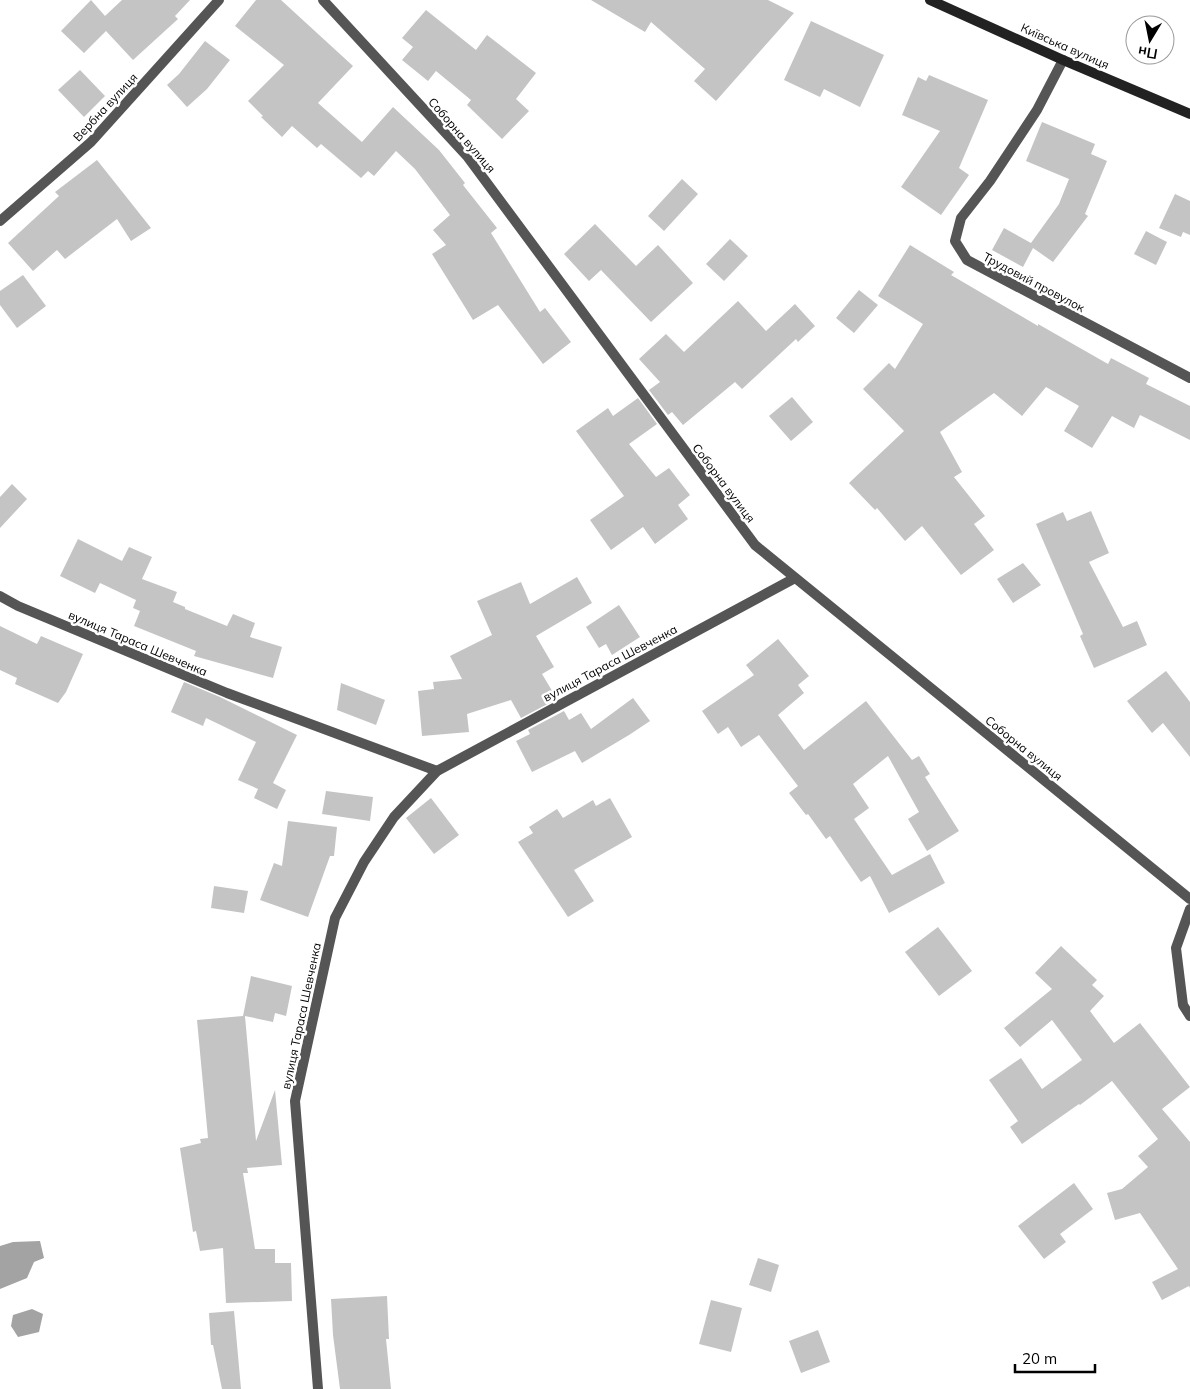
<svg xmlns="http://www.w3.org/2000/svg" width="1190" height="1389" viewBox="0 0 1190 1389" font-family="Mulish,sans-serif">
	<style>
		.water { fill: #a3a3a3 }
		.building { fill: #c4c4c4 }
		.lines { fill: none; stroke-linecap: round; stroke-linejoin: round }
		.street { stroke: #555; stroke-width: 10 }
		.secondary { stroke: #222; stroke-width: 10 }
		.labels { text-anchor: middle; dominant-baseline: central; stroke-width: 5; stroke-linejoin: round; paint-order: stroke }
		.street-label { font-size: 12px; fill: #000; stroke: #fff }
	</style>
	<rect width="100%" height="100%" fill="#fff"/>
	<g class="water">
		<path d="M40 1241 44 1258 34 1262 27 1278 0 1289V1246L13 1242Z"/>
		<path d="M32 1309 43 1314 39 1332 18 1337 11 1326 13 1315Z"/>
	</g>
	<g class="building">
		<path d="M91 0 105 16 122 0H190L175 16 178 19 133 60 106 31 84 53 61 31Z"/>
		<path d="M256 0H281L353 66 318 103 362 142 393 107 439 150 465 183 463 185 497 228 491 233 540 312 545 308 571 342 543 364 498 305 473 320 432 254 446 245 433 230 450 215 415 169 396 151 374 176 368 171 361 178 321 144 317 148 292 126 282 137 261 117 263 116 248 101 284 65 235 26Z"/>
		<path d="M591 0H768L794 13 716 101 694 81 705 69 651 22 645 32Z"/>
		<path d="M426 10 476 50 487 35 536 73 516 99 529 111 502 139 467 105 471 100 436 71 428 81 402 60 413 47 402 38Z"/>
		<path d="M811 21 884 55 860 107 824 89 820 97 784 80Z"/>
		<path d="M205 41 230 60 207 89 187 107 167 85 179 74Z"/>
		<path d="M80 70 105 96 84 117 58 90Z"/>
		<path d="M929 75 988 100 959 168 969 175 941 215 901 187 940 131 902 115 918 77 926 81Z"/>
		<path d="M1042 122 1095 144 1091 154 1107 161 1085 214 1088 216 1053 262 1033 248 1023 267 992 250 1004 228 1031 243 1059 204 1069 179 1026 161Z"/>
		<path d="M97 160 151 228 131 241 117 219 65 259 57 250 33 271 8 243 59 196 55 192Z"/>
		<path d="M682 179 698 194 664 231 648 216Z"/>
		<path d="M1175 194 1190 201V235L1183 232 1181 237 1159 228Z"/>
		<path d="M595 224 636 266 658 245 693 283 651 322 601 270 589 281 564 254Z"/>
		<path d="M1146 231 1167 242 1156 265 1134 254Z"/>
		<path d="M730 239 748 256 724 281 706 264Z"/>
		<path d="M910 245 954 272 951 275 1038 326V324L1108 364 1111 358 1149 378 1146 384 1190 406V440L1140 415 1134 428 1112 416 1092 448 1064 431 1079 406 1046 387 1022 416 994 393 940 432 962 472 954 477 985 516 974 524 994 550 961 575 922 526 905 541 877 508 875 510 849 483 904 431 863 389 889 363 895 369 923 324 878 296Z"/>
		<path d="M23 275 46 306 17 328 0 305V291Z"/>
		<path d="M859 290 878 305 854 333 836 318Z"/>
		<path d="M738 301 766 331 795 304 815 326 798 342 796 339 742 389 735 382 683 425 672 412 668 415 649 390 660 382 639 359 666 334 684 352Z"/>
		<path d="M792 397 813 422 791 441 769 416Z"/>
		<path d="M638 398 657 424 629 444 656 477 669 468 690 495 678 505 688 519 655 544 643 527 611 550 590 520 624 496 576 431 608 408 613 416Z"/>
		<path d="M12 484 27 499 0 528V497Z"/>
		<path d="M1091 511 1109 553 1089 562 1123 627 1137 621 1147 645 1094 668 1080 636 1083 634 1036 524 1063 512 1067 521Z"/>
		<path d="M78 539 122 561 129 547 152 557 142 579 177 592 173 602 185 607V609L227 626 233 614 255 623 250 637 282 647 273 678 194 656 196 651 134 626 140 611 133 608 136 600 100 583 95 593 60 576Z"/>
		<path d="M1023 563 1041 585 1013 603 997 579Z"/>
		<path d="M577 577 592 603 536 636 554 667 542 674 557 699 521 718 511 700 467 714 469 732 422 736 418 691 434 689 433 682 462 679 450 656 492 635 477 601 521 582 530 604Z"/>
		<path d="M619 605 640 637 612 655 606 644 599 648 586 627Z"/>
		<path d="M0 626 37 644 41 636 83 654 66 692 58 703 15 684 17 678 0 670Z"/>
		<path d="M778 639 809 676 798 685 804 693 778 715 804 750 866 701 912 760 919 756 930 774 925 777 959 831 927 851 908 819 919 812 888 756 853 784 869 808 854 819 892 875 930 854 945 883 889 913 870 876 861 882 830 836 826 839 808 814 806 815 789 793 798 786 759 735 741 747 728 727 718 734 702 711 754 675 746 665Z"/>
		<path d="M1166 671 1190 702V757L1163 723 1152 733 1127 701Z"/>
		<path d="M184 682 220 697 297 735 273 783 286 790 277 809 254 798 258 789 238 780 256 742 206 718 203 726 171 712Z"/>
		<path d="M341 683 385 700 376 725 337 710Z"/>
		<path d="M633 698 650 721 629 735 582 763 575 751 532 772 516 741 530 734 528 730 564 711 569 720 581 713 591 729Z"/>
		<path d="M326 791 373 797 370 821 322 814Z"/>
		<path d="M431 798 459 835 434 854 406 818Z"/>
		<path d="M610 798 632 837 574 870 594 901 568 917 518 842 533 833 529 827 557 809 563 818 593 800 596 806Z"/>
		<path d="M288 821 337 827 334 856H330L308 917 260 900 274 863 282 866Z"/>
		<path d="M214 886 248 891 244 913 211 908Z"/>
		<path d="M938 927 972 971 939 996 905 952Z"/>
		<path d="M1061 946 1097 980 1092 985 1104 996 1090 1011 1114 1043 1140 1023 1190 1087 1162 1109 1190 1142V1288L1189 1286 1162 1300 1152 1282 1178 1269 1140 1213 1115 1220 1107 1193 1122 1189 1148 1167 1138 1156 1158 1139 1112 1081 1080 1105 1079 1104 1022 1144 1010 1127 1018 1121 989 1080 1021 1058 1042 1089 1082 1060 1052 1020 1020 1047 1004 1028 1052 989 1035 973Z"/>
		<path d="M251 976 292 986 286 1016 275 1013 273 1022 245 1016 256 1141 275 1090 282 1165 247 1168 248 1173H243L255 1249H275V1263H291L292 1301 226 1303 223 1248 200 1251 196 1231 193 1232 180 1148 201 1143 200 1139 208 1138 197 1020 243 1016Z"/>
		<path d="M1074 1183 1093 1209 1060 1234 1066 1242 1044 1259 1018 1226Z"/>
		<path d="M758 1258 779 1265 771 1292 749 1285Z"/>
		<path d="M387 1296 389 1339H386L391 1389H340L333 1335 331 1299Z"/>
		<path d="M711 1300 742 1308 731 1352 699 1344Z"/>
		<path d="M234 1311 241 1389H222L213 1345H211L209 1313Z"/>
		<path d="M818 1330 830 1362 801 1373 789 1341Z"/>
	</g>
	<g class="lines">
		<g class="street">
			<path d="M323 0 467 156 755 545 1190 899"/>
			<path d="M1063 60 1037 110 990 181 961 218 955 241 967 260 1190 378"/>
			<path d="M0 221 91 142 219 0"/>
			<path d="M0 596 18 606 227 693 437 771"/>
			<path d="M1190 909 1176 948 1183 1005 1190 1016"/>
			<path d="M318 1389 295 1101 335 918 364 862 394 817 437 771 795 578"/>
		</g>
		<path class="secondary" d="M930 0 1063 60 1190 114"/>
	</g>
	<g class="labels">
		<g class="street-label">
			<text transform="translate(1065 46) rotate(24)">Київська вулиця</text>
			<text transform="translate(105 107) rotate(-47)">Вербна вулиця</text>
			<text transform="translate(462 135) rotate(49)">Соборна вулиця</text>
			<text transform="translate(1034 282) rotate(28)">Трудовий провулок</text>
			<text transform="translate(724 483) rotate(53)">Соборна вулиця</text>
			<text transform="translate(138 643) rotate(23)">вулиця Тараса Шевченка</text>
			<text transform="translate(610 663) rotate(-28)">вулиця Тараса Шевченка</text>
			<text transform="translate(1024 748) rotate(39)">Соборна вулиця</text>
			<text transform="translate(301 1016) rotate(-78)">вулиця Тараса Шевченка</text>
		</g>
	</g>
	<g transform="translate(1150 40) rotate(190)"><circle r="24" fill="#ffffff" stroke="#999999"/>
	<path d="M0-4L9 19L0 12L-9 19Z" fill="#000000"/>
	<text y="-8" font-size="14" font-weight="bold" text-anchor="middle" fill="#000000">Пн</text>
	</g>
	<path d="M1015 1364v8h80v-8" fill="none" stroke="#000000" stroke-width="2.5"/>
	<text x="1022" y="1364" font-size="15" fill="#000000" stroke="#ffffff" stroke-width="4" paint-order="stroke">20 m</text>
</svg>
